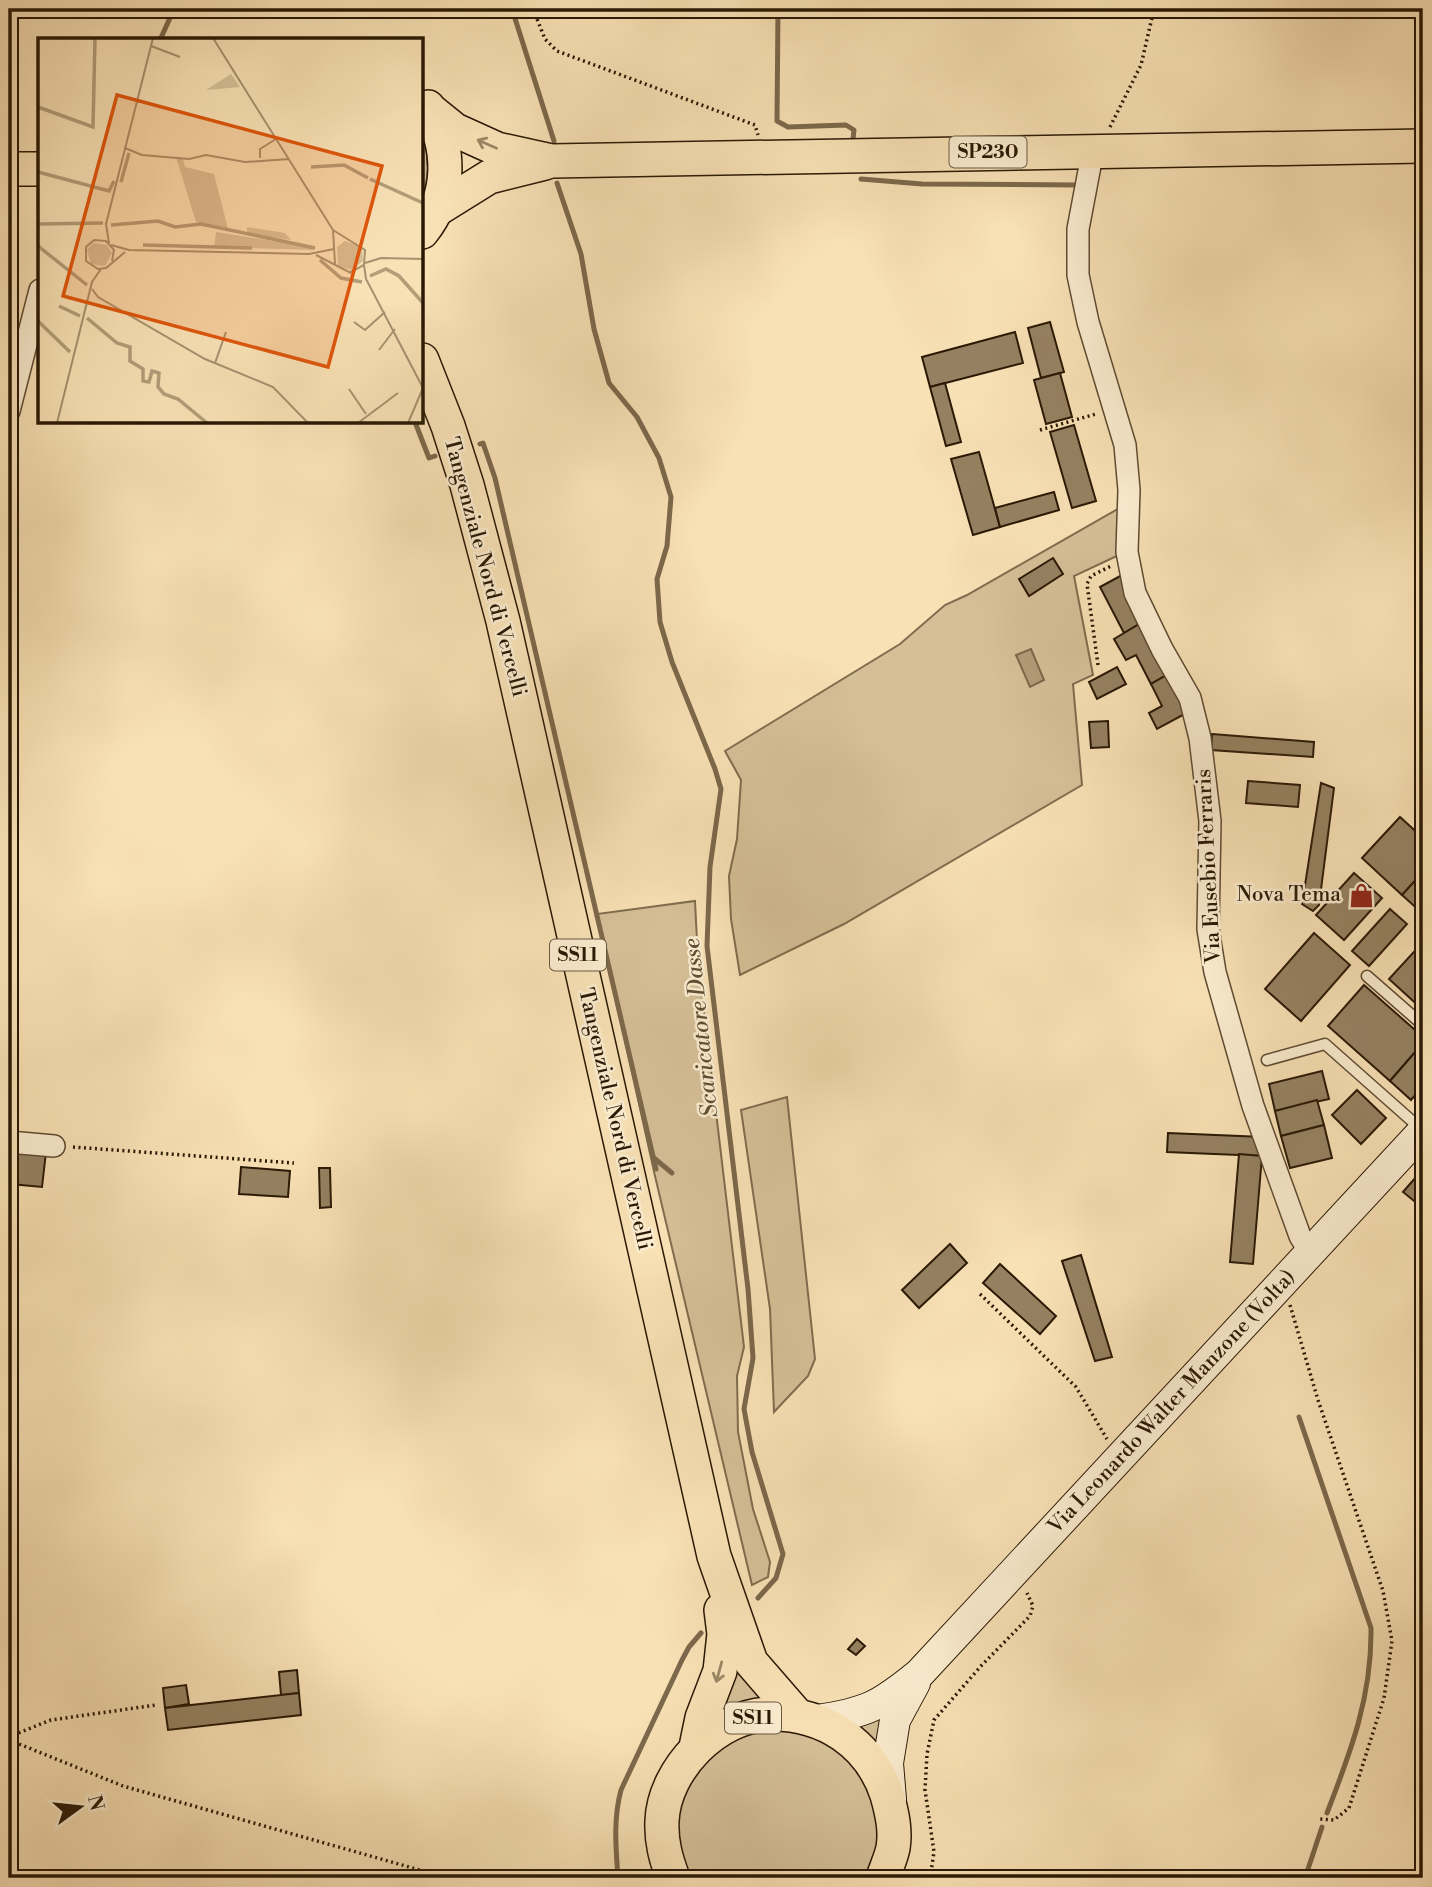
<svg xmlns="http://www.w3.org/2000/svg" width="1432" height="1887" viewBox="0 0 1432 1887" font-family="'Libre Bodoni',serif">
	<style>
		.green { fill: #d5bf97; stroke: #806c4e; stroke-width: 2 }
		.water { fill: #b29d79; stroke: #7c684b; stroke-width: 2 }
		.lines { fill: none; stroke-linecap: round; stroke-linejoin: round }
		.stream { stroke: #7c684b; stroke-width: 5 }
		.building { fill: #958161; stroke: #2a1805; stroke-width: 2 }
		.service-casing { stroke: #5e4a31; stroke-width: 13 }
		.minor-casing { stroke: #5e4a31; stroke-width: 24 }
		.secondary-casing { stroke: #2a1805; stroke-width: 32 }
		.primary-casing { stroke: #2a1805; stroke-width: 36 }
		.path { stroke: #2a1805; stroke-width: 3.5; stroke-dasharray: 2 3.5; stroke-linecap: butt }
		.service { stroke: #faeccf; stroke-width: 10 }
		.minor { stroke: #faeccf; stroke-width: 21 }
		.secondary { stroke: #faeccf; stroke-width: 30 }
		.primary { stroke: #f8e1b5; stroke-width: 33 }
		.oneway { stroke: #9b8766 }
		.labels { text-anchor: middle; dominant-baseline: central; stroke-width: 5; stroke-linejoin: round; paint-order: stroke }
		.shield { fill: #faeccf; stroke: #685842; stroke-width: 2 }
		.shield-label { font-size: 19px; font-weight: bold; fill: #2a1805 }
		.street-label { font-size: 21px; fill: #2a1805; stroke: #faeccf }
		.poi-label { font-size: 21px; fill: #2a1805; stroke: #faeccf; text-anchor: end }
		.water-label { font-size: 23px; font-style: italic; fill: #604d33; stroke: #faeccf }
		.inset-river { fill: none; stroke: #b29d79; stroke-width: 3.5 }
		.inset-road { fill: none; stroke: #a6916f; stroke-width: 2 }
		.view { fill: #de560c; fill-opacity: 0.15; stroke: #de560c; stroke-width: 3.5 }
		.inset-edge { fill: none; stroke: #2a1805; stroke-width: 3.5 }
	</style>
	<rect width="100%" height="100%" fill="#f8e1b5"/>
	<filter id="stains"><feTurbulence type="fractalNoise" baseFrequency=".00286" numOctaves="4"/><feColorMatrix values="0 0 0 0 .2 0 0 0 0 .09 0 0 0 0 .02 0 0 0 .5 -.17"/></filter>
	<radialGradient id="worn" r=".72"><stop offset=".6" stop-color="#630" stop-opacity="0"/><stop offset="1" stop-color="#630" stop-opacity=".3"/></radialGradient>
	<g class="green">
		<path d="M422 131C429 156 430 176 422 200Z"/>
		<path d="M1123 506 1121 554 1074 576 1093 675 1073 684 1082 785 844 924 740 975 731 919 729 876 737 839 741 780 725 751 900 644 945 605 967 595Z"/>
		<path d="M695 901 698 961 744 1347 737 1376 738 1432 753 1509 770 1562 768 1577 752 1585 655 1176 597 914Z"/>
		<path d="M787 1097 815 1359 808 1376 774 1412 770 1309 741 1110Z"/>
		<path d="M732 1664 769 1699 718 1713Z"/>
		<path d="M893 1710 881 1750 873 1740 856 1725Z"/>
		<path d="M778 1725 813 1731 865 1772 881 1837 868 1878H688L675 1840 677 1805 691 1773 744 1731Z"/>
	</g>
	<path class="water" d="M1031 649 1044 680 1030 687 1016 655Z"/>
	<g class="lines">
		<g class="stream">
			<path d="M512 9 554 141"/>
			<path d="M778 9 777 121 788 127 846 125 854 130 853 139"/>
			<path d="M160 40 174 9"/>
			<path d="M861 179 922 184 1077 185"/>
			<path d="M557 183 581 254 594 329 609 383 637 417 659 458 671 497 667 546 657 579 660 622 672 662 715 769 721 789 710 867 707 946 748 1289 753 1358 744 1409 752 1452 783 1554 776 1578 758 1598"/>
			<path d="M415 422 429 458 435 456"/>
			<path d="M480 444 483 443 495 478 656 1169"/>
			<path d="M654 1158 672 1173"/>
			<path d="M1299 1417 1371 1628C1372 1696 1351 1751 1327 1813"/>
			<path d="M618 1878C616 1848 613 1820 621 1790L682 1660 689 1647 701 1633"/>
			<path d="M1305 1878 1322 1827"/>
		</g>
	</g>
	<g class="building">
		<path d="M1050 322 1064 372 1041 378 1028 328Z"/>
		<path d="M1015 332 1023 363 930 387 922 357Z"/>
		<path d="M1060 373 1072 417 1046 424 1034 380Z"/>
		<path d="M945 383 961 442 946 446 930 387Z"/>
		<path d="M1074 425 1096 501 1072 508 1050 432Z"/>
		<path d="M979 452 1000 527 973 535 951 459Z"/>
		<path d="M1054 492 1059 510 1000 527 995 508Z"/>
		<path d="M1053 558 1063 574 1029 596 1019 579Z"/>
		<path d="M1124 574 1146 620 1124 633 1100 587Z"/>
		<path d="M1146 620 1172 672 1151 684 1136 655 1126 660 1114 639Z"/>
		<path d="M1117 667 1126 684 1097 699 1089 682Z"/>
		<path d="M1172 672 1192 710 1157 729 1149 713 1162 706 1151 684Z"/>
		<path d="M1108 721 1109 747 1091 748 1089 722Z"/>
		<path d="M1212 734 1314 742 1313 757 1211 750Z"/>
		<path d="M1248 781 1300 785 1298 807 1246 803Z"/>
		<path d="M1321 783 1334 788 1319 905 1313 911 1302 904Z"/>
		<path d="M1400 817 1423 838V872L1402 895 1362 858Z"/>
		<path d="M1423 872V914L1402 895Z"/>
		<path d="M1354 873 1382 898 1344 940 1316 915Z"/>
		<path d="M1390 909 1407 924 1369 966 1352 951Z"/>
		<path d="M1314 933 1350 965 1301 1021 1265 989Z"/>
		<path d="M1423 942V1010L1389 979Z"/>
		<path d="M1364 985 1423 1037V1043L1390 1081 1328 1026Z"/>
		<path d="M1423 1043V1086L1411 1100 1390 1081Z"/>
		<path d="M1322 1071 1329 1099 1275 1111 1269 1084Z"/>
		<path d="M1357 1090 1386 1118 1361 1144 1332 1115Z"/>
		<path d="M1317 1100 1324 1125 1281 1136 1275 1111Z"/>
		<path d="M1324 1125 1332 1158 1290 1168 1281 1136Z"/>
		<path d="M1168 1133 1263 1137 1262 1156 1167 1152Z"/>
		<path d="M15 1149 46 1152 42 1187 11 1184Z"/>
		<path d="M1239 1154 1262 1156 1253 1264 1230 1262Z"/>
		<path d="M241 1167 290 1171 288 1197 239 1194Z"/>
		<path d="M319 1168H330L331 1207 320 1208Z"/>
		<path d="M1423 1169V1202L1419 1205 1403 1192Z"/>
		<path d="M950 1244 967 1263 919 1308 902 1290Z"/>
		<path d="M1081 1255 1112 1357 1095 1361 1062 1261Z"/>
		<path d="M1000 1264 1056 1316 1040 1334 983 1283Z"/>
		<path d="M857 1639 865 1646 856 1655 848 1649Z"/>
		<path d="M297 1670 299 1693 281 1695 279 1672Z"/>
		<path d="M186 1685 189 1704 165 1708 163 1688Z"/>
		<path d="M299 1693 301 1715 168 1730 165 1708Z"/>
	</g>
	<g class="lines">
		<defs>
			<g id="service">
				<path d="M1367 976 1423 1025"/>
				<path d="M1267 1060 1325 1044 1421 1129"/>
			</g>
			<g id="minor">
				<path d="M1093 150 1078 229V275L1088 322 1125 445 1129 490 1127 552 1135 593 1162 649 1190 698 1200 738 1210 821 1208 929 1215 972 1253 1106 1300 1236 1310 1253"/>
				<path d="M9 411 40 290"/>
				<path d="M9 1142 54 1146"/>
			</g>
			<g id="secondary">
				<path d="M817 1720C867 1713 881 1705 920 1673L1423 1131"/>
				<path d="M891 1799 888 1763 895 1720 915 1683"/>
			</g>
			<g id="primary">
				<path d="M429 109 455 130 497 149 552 161 1423 146"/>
				<path d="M9 169H40"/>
				<path d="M436 210 489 177 545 163"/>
				<path d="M422 232C452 195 451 147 428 107"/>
				<path d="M422 360 448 426 467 485 503 621 714 1556 751 1662 797 1715"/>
				<path d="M696 1747 702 1718 720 1671 724 1634 721 1610"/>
				<path d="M673 1878C666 1859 661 1842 662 1821 664 1769 717 1715 770 1714 824 1713 870 1743 887 1795 892 1813 896 1830 893 1848 891 1858 886 1868 883 1878"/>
			</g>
		</defs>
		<use href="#service" class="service-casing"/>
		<use href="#minor" class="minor-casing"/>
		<use href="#secondary" class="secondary-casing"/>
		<use href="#primary" class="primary-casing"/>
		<g class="path">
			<path d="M533 9 545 39 557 51 755 125 758 135"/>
			<path d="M1110 127 1141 65 1154 9"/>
			<path d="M1040 430 1096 414"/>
			<path d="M1098 665 1087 584 1091 576 1111 566"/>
			<path d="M73 1147 294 1163"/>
			<path d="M1421 1217 1423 1215"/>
			<path d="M980 1294 1076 1387 1107 1439"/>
			<path d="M1290 1305 1318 1400 1383 1591 1392 1641 1384 1698 1349 1808 1334 1820 1319 1819"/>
			<path d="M9 1738 13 1735 51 1720 156 1705"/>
			<path d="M9 1740 123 1786 448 1878"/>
			<path d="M930 1878 934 1852 925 1790 927 1754 934 1720 981 1666 1030 1616 1033 1606 1027 1593"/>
		</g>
		<use href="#service" class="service"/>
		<use href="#minor" class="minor"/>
		<use href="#secondary" class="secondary"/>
		<use href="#primary" class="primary"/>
	</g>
	<defs><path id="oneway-shaft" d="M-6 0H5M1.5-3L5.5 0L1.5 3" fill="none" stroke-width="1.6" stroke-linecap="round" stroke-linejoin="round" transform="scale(1.75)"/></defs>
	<g class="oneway">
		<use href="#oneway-shaft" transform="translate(487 144) rotate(-156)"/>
		<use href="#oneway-shaft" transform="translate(719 1672) rotate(105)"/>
	</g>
	<defs>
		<symbol id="shop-bare" viewBox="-9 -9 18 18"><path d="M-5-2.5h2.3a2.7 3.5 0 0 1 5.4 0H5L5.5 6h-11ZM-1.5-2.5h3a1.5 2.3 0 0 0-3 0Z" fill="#8f2418" stroke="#faeccf" stroke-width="2.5" paint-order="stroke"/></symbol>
	</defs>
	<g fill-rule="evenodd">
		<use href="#shop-bare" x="1344" y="878" width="35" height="35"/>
	</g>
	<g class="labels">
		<g class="shield">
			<rect x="949.5" y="136.5" width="77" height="31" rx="5"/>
			<rect x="550" y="939.5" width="56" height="31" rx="5"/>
			<rect x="725" y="1702.5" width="56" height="31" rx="5"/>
		</g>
		<g class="shield-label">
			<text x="988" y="152">SP230</text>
			<text x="578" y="955">SS11</text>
			<text x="753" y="1718">SS11</text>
		</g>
		<g class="street-label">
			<text transform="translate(485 567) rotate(75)">Tangenziale Nord di Vercelli</text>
			<text transform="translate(1209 866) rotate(-93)">Via Eusebio Ferraris</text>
			<text transform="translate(615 1119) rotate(77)">Tangenziale Nord di Vercelli</text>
			<text transform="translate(1172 1402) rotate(-47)">Via Leonardo Walter Manzone (Volta)</text>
		</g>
		<g class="poi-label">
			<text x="1341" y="895">Nova Tema</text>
		</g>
		<g class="water-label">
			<text transform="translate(701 1028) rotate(-96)">Scaricatore Dasse</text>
		</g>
	</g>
	<g transform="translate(38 38)">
		<rect width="385" height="385" fill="#f8e1b5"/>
		<path d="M193 36 202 49 168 52ZM138 119 145 121 147 129 176 136 190 191 158 184ZM209 189 247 195 253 202 209 196ZM178 194 274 209 276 212 176 209ZM307 203 324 209 325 223 314 232 300 228 299 209ZM55 205 69 207 74 215 67 228 53 226 49 212Z" fill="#d5bf97"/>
		<path class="inset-river" d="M0 69 55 89 57 0M273 129 306 127 330 140M0 134 71 153 76 143M332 141 385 165M83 144 91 115M0 186 65 185M73 187 120 183 137 189 163 186 277 210M105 207 214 210M0 208 49 247M282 222 303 240 324 244M332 238 348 231 361 238 385 265M21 268 42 278M49 280 79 305 92 309V323L105 331V343L111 344 114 333 121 335 120 349 126 356 140 361 169 385M0 283 32 314"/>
		<path class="inset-road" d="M175 0 295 192 297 226M113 8 142 19M87 110 104 117 151 121 168 117 207 124 251 121M222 120V111L238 101M295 192 327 212 326 227 311 235M71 205 68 186 115 0M73 207 91 212 271 216 296 211M278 217 313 235M74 223 76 212 68 203 56 202 48 209V223L60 231 68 230 87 214M327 225 343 220 385 221M326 227 328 241 385 350M54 251 60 259 167 321 235 349 270 385M316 284 327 292 347 274M341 312 357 291M177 325 188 294M311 351 328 376M19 385 54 244 63 231M320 385 360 355M370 385 385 350"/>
		<path class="view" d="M79 57 344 128 290 329 25 258Z"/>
		<rect width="385" height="385" class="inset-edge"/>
	</g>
	<rect width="1432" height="1887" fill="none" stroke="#f8e1b5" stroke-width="35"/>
	<rect x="10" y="10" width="1411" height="1866" fill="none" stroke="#2a1805" stroke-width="3.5"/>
	<rect x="18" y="18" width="1397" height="1852" fill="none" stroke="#2a1805" stroke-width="2"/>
	<g transform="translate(80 1807) rotate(75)" stroke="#faeccf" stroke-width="5" paint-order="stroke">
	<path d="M0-5L12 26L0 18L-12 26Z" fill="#2a1805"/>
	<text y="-10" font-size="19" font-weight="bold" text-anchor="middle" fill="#2a1805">N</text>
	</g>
	<rect width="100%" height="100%" filter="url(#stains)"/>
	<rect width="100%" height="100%" fill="url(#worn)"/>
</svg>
